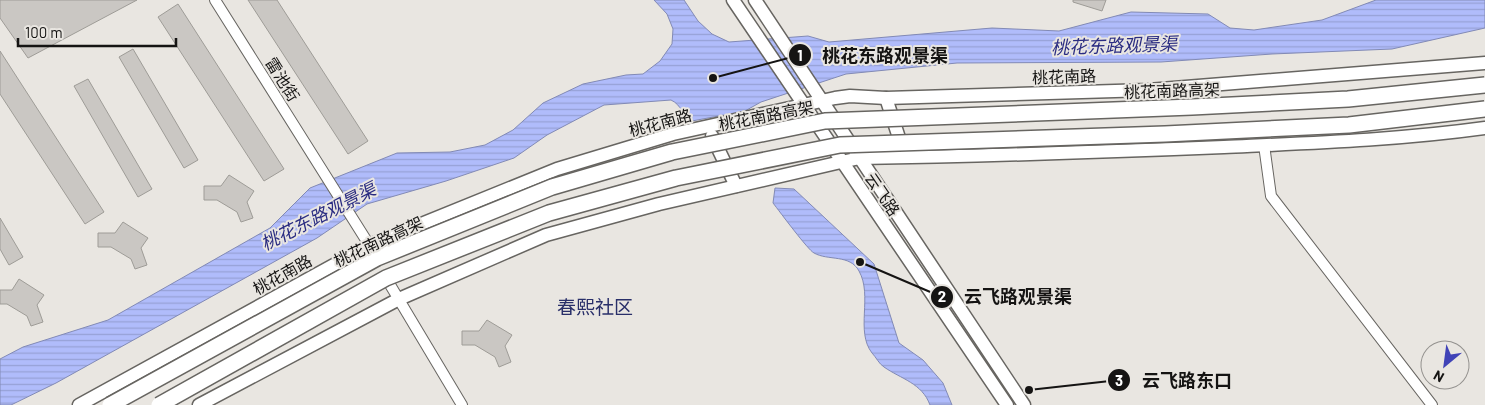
<svg xmlns="http://www.w3.org/2000/svg" width="1485" height="405" viewBox="0 0 1485 405" font-family="Barlow,'Noto Sans SC',sans-serif">
	<style>
		.water { fill: url(#water-rules); stroke: #828ab5 }
		.building { fill: #cac7c3; stroke: #9e9c97 }
		.lines { fill: none; stroke-linecap: round; stroke-linejoin: round }
		.minor-casing { stroke: #676561; stroke-width: 12 }
		.major-casing { stroke: #676561; stroke-width: 15 }
		.minor { stroke: #fff; stroke-width: 10 }
		.major { stroke: #fff; stroke-width: 12 }
		.highway-bridge-casing { stroke: #676561; stroke-width: 18; stroke-linecap: butt }
		.highway-bridge { stroke: #fff; stroke-width: 15 }
		.labels { text-anchor: middle; dominant-baseline: central; stroke-width: 4; stroke-linejoin: round; paint-order: stroke }
		.street-label { font-size: 16px; fill: #151413; stroke: #e9e6e1 }
		.water-label { font-size: 18px; font-style: italic; fill: #2a2c82; stroke: #e9e6e1 }
		.quarter-label { font-size: 19px; fill: #292f69; stroke: #e9e6e1 }
		.leader { fill: none; stroke: #151413; stroke-width: 2 }
		.callout-dot { fill: #151413; stroke: #e9e6e1; stroke-width: 2 }
		.mark-label { font-size: 15px; text-anchor: middle; font-weight: bold; fill: #fff }
		.callout-label { font-size: 18px; text-anchor: middle; font-weight: bold; fill: #151413; stroke: #e9e6e1; stroke-width: 4; stroke-linejoin: round; paint-order: stroke }
	</style>
	<defs>
		<pattern id="water-rules" width="6" height="5" patternUnits="userSpaceOnUse" patternTransform="scale(1.25)"><rect width="6" height="5" fill="#b0bcfb"/><path d="M0 2.5h6" fill="none" stroke="#96a1d6"/></pattern>
	</defs>
	<rect width="100%" height="100%" fill="#e9e6e1"/>
	<g class="water">
		<path d="M654 0H684L698 21 712 34 729 42 808 36 829 42 992 28 1059 31 1131 12 1208 14 1230 28 1254 30 1322 20 1376 0H1485V28L1392 49 1272 54 1161 62 957 63 846 74 761 102 745 111 692 121C682 116 682 105 671 100L604 105 547 135 514 158 446 181 367 204 317 238 56 383 11 405H0V359L23 347 108 320 270 228 310 188 397 153 450 152 485 145 513 130 543 103 583 84 626 75 643 74 660 61 672 44 673 29 667 14Z"/>
		<path d="M775 188 794 189 874 264 899 343 923 360 943 383 952 405H930C922 383 901 379 884 367 879 364 876 357 872 353 855 331 873 296 859 271 850 254 828 261 814 253 808 250 780 212 773 203Z"/>
	</g>
	<g class="building">
		<path d="M0 0H137L28 58 0 18Z"/>
		<path d="M248 0H277L368 141 348 154Z"/>
		<path d="M1073 0H1106L1102 11 1073 2Z"/>
		<path d="M178 4 284 169 264 181 158 17Z"/>
		<path d="M133 49 198 160 184 168 119 57Z"/>
		<path d="M0 51 104 212 85 224 0 94Z"/>
		<path d="M88 79 152 189 138 197 74 86Z"/>
		<path d="M229 175 254 191 247 202 253 218 241 222 237 212 217 200H204V186H221Z"/>
		<path d="M0 218 23 257 9 265 0 249Z"/>
		<path d="M123 222 148 238 141 248 147 265 135 269 131 259 111 247H98V233H115Z"/>
		<path d="M19 279 44 295 37 305 43 322 31 326 27 316 7 304H0V290H12Z"/>
		<path d="M487 320 512 335 505 346 511 362 499 367 495 357 475 345H462V331H479Z"/>
	</g>
	<g class="lines">
		<defs>
			<g id="minor">
				<path d="M215 0 373 251"/>
				<path d="M1264 145 1271 196 1432 405"/>
				<path d="M386 278 462 405"/>
			</g>
			<g id="major">
				<path d="M733 0 1007 405"/>
				<path d="M755 0 1024 405"/>
				<path d="M886 98 903 150"/>
				<path d="M712 136 736 186"/>
				<path d="M79 405 372 244 557 169 673 134 835 98 850 96 886 98 1148 90 1485 63"/>
				<path d="M199 405 399 299 546 235 659 204 841 162 860 158C981 156 1103 152 1224 147 1311 143 1399 140 1485 128"/>
			</g>
		</defs>
		<use href="#minor" class="minor-casing"/>
		<use href="#major" class="major-casing"/>
		<use href="#minor" class="minor"/>
		<use href="#major" class="major"/>
		<defs>
			<g id="highway-bridge">
				<path d="M110 405 377 258 552 187 672 152 825 121 1192 107 1348 99 1485 85"/>
				<path d="M159 405 386 278 549 213 676 178 840 145 1165 134 1349 125 1485 109"/>
			</g>
		</defs>
		<use href="#highway-bridge" class="highway-bridge-casing"/>
		<use href="#highway-bridge" class="highway-bridge"/>
	</g>
	<g class="labels">
		<g class="street-label">
			<text transform="translate(1064 76) rotate(-2)">桃花南路</text>
			<text transform="translate(283 79) rotate(58)">雷池街</text>
			<text transform="translate(1172 90) rotate(-2)">桃花南路高架</text>
			<text transform="translate(766 115) rotate(-11)">桃花南路高架</text>
			<text transform="translate(660 122) rotate(-15)">桃花南路</text>
			<text transform="translate(883 194) rotate(56)">云飞路</text>
			<text transform="translate(378 241) rotate(-25)">桃花南路高架</text>
			<text transform="translate(282 274) rotate(-29)">桃花南路</text>
		</g>
		<g class="water-label">
			<text transform="translate(1114 45) rotate(-2)">桃花东路观景渠</text>
			<text transform="translate(318 216) rotate(-27)">桃花东路观景渠</text>
		</g>
		<g class="quarter-label">
			<text x="595" y="306">春熙社区</text>
		</g>
	</g>
	<path class="leader" d="M713 78L800 55M860 262L942 297M1029 390L1119 380"/>
	<g class="callout-dot">
		<circle cx="713" cy="78" r="5"/>
		<circle cx="860" cy="262" r="5"/>
		<circle cx="1029" cy="390" r="5"/>
		<circle cx="800" cy="55" r="12"/>
		<circle cx="942" cy="297" r="12"/>
		<circle cx="1119" cy="380" r="12"/>
	</g>
	<g class="mark-label">
		<text x="800" y="61">1</text>
		<text x="942" y="302">2</text>
		<text x="1119" y="386">3</text>
	</g>
	<g class="callout-label">
		<text x="885" y="62">桃花东路观景渠</text>
		<text x="1018" y="303">云飞路观景渠</text>
		<text x="1187" y="387">云飞路东口</text>
	</g>
	<g transform="translate(1445 365) rotate(209)"><circle r="24" fill="#e9e6e1" stroke="#94928f"/>
	<path d="M0-4L9 19L0 12L-9 19Z" fill="#4043b7"/>
	<text y="-8" font-size="14" font-weight="bold" text-anchor="middle" fill="#151413">N</text>
	</g>
	<path d="M18 38v8h158v-8" fill="none" stroke="#151413" stroke-width="2.5"/>
	<text x="25" y="38" font-size="15" fill="#151413" stroke="#e9e6e1" stroke-width="4" paint-order="stroke">100 m</text>
</svg>
